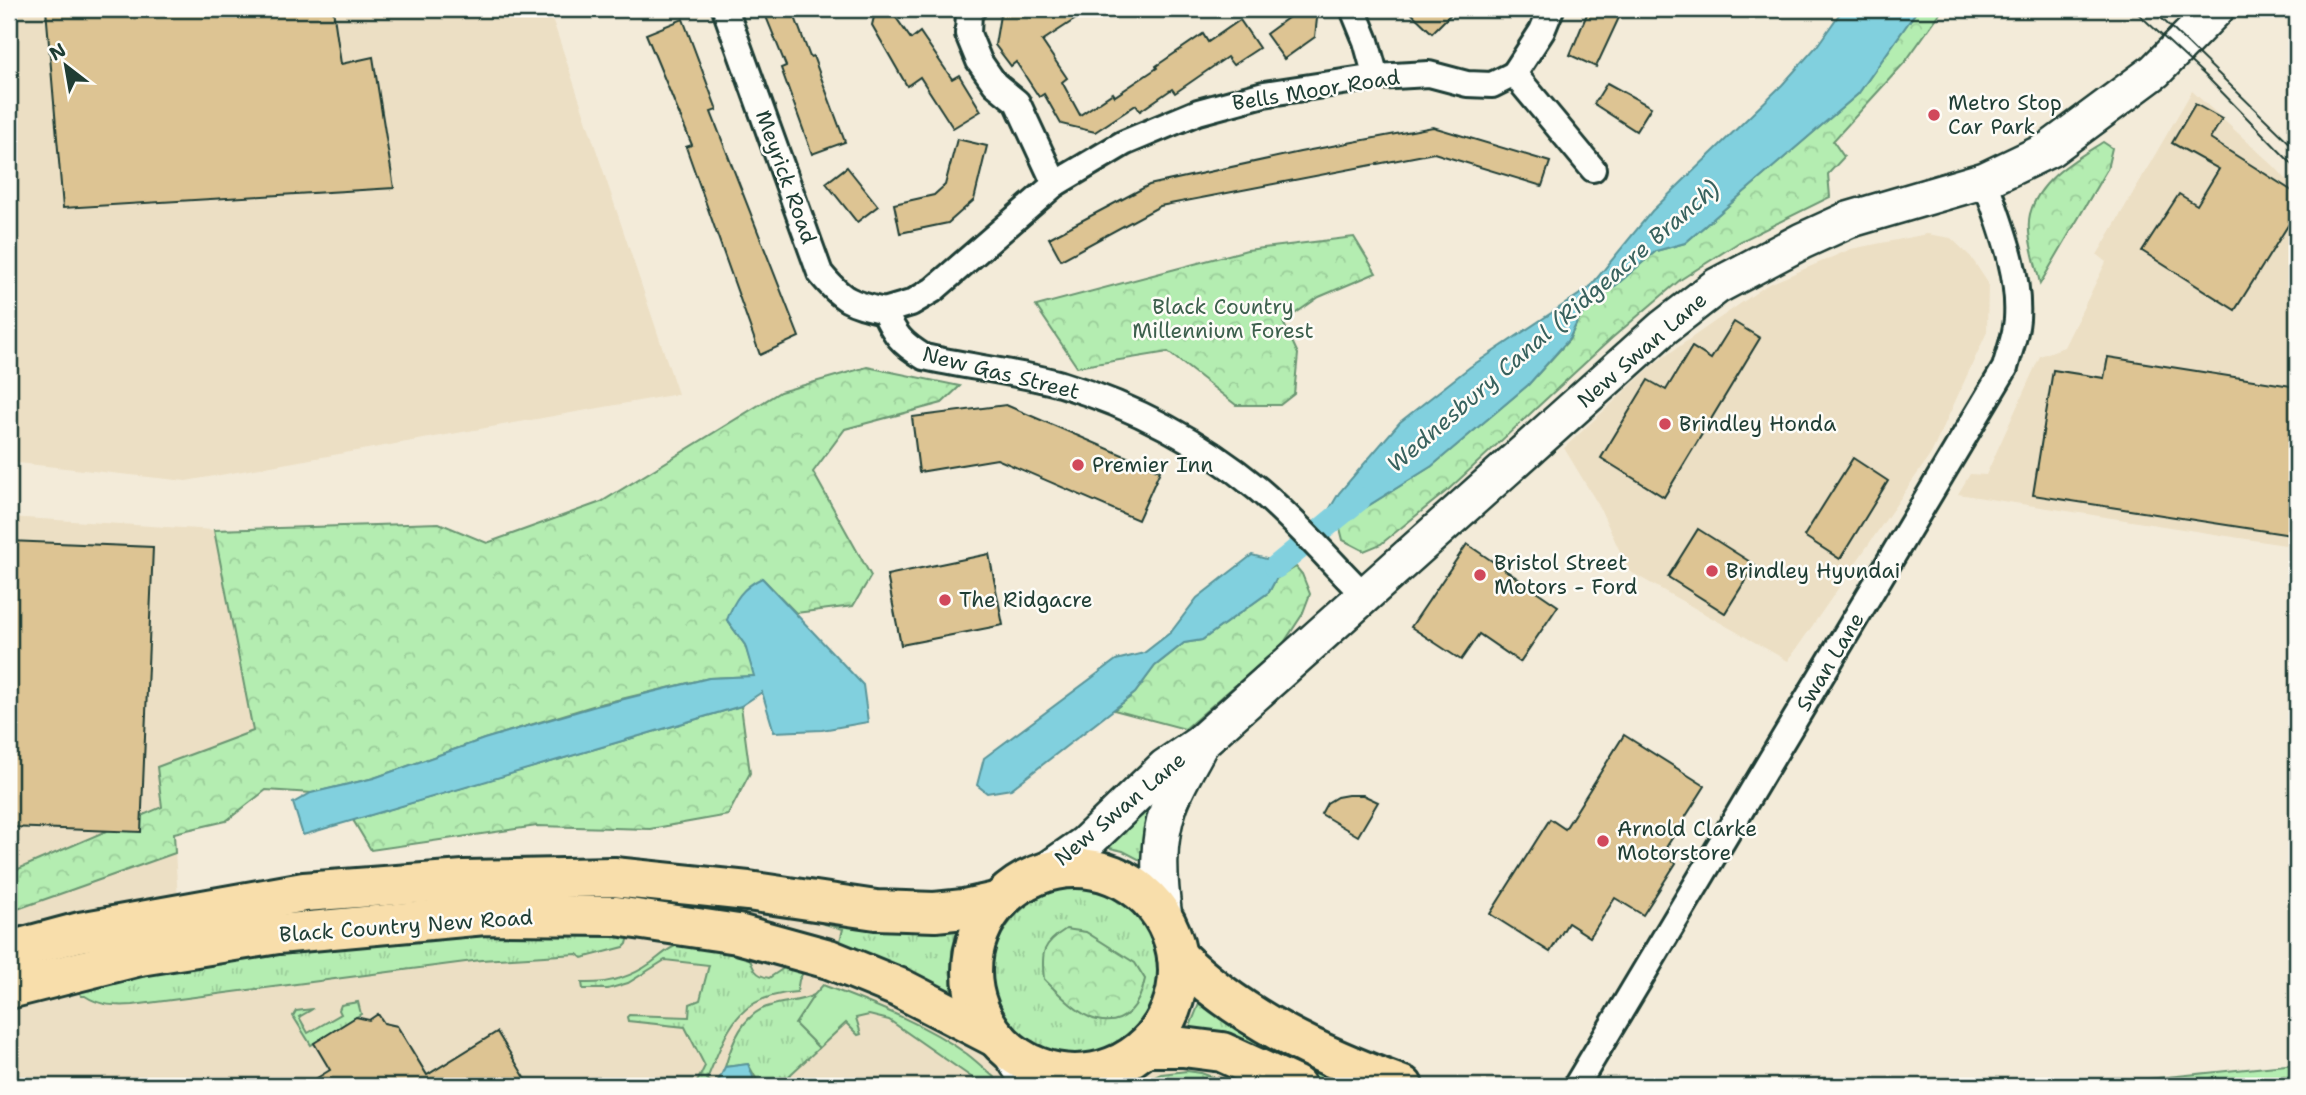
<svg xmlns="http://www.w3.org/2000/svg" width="2306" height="1095" viewBox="0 0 2306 1095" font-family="'Shantell Sans',sans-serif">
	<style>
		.built { fill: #ecdfc4 }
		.grass { fill: url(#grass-tufts); stroke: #6a9572; stroke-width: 2 }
		.forest { fill: url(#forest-crowns); stroke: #6a9572; stroke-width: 2 }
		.green { fill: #b4edb1; stroke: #6a9572; stroke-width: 2 }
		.water { fill: #81d0de; stroke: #5a959a; stroke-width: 2 }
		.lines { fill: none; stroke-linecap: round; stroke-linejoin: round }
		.canal { stroke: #81d0de; stroke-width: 24 }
		.building { fill: #ddc493; stroke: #1f3d34; stroke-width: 2 }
		.minor-casing { stroke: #1f3d34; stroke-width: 30 }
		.secondary-casing { stroke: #1f3d34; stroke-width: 40 }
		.trunk-casing { stroke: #1f3d34; stroke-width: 44 }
		.minor { stroke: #fdfcf7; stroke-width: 24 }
		.secondary { stroke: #fdfcf7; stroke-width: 35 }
		.trunk { stroke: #f8deab; stroke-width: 38 }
		.tram { stroke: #1f3d34; stroke-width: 2 }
		.poi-dot { fill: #d1495b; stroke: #fdfcf7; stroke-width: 2.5 }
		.labels { text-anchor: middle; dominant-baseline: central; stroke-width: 5; stroke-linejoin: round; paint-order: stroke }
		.street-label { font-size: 21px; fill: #1f3d34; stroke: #fdfcf7 }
		.poi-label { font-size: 21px; fill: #1f3d34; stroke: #fdfcf7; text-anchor: start }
		.park-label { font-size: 21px; fill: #3d604d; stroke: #fdfcf7 }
		.water-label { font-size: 23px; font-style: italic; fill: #38625e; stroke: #fdfcf7 }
	</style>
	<defs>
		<pattern id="grass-tufts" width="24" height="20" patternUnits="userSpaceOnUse" patternTransform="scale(1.75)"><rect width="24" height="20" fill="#b4edb1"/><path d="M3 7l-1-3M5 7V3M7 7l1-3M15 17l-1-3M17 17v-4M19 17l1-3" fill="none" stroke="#9acc99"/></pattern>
		<pattern id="forest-crowns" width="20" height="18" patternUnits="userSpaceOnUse" patternTransform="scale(1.75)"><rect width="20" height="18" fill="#b4edb1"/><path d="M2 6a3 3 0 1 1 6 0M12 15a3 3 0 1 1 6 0" fill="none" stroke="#9acc99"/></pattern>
	</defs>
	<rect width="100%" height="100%" fill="#f3ebd9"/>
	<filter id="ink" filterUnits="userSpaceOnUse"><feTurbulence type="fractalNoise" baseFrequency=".0143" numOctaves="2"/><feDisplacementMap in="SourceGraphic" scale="14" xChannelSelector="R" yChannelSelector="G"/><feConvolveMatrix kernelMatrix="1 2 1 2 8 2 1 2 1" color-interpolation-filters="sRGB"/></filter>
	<g filter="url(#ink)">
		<g class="built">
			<path d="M9 9H549L678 394 186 481 9 462Z"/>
			<path d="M2192 91 2275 167 2297 191V547L1958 494 1970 474 1986 475 2040 356 2064 347 2106 262 2097 255Z"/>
			<path d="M1927 234 1951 238 1971 257 1988 283 1987 332 1931 454 1788 661 1629 571 1599 506 1564 448 1654 364 1767 285 1851 249Z"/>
			<path d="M9 517 214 530 256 746 174 834 180 933 562 894 663 899 817 922 896 947 973 956V985L983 1017 1034 1066 1044 1070 1073 1074H1087L1116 1066 1158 1032 1173 1005 1348 1086H9Z"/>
		</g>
		<g class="grass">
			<path d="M1158 784 1145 828 1142 861 1123 851 1101 846Z"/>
			<path d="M1067 887C1188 881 1192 1049 1083 1055 1059 1057 1036 1049 1019 1033 964 981 998 902 1067 887Z"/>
			<path d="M819 916C870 927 905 935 958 927L952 951 951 993 839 945 843 929 817 922Z"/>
			<path d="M525 929 629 936 627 944 624 947 582 958 577 954 481 960 133 1005C116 1006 100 1006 85 996H81L78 985 225 955Z"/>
			<path d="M684 942 749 956C753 969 755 975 769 978L787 966 804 971 799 980 797 992C735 996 728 1030 707 1079L715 1086H695L705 1066 685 1027 628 1021 627 1017 629 1015 689 1017 690 1004 700 1000 709 965 665 960 628 983 608 989H583L582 983C608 984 630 978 651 963 663 954 670 947 684 942Z"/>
			<path d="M814 995 796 1024 819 1048 778 1086H757L758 1082 748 1064 725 1067C732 1043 743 1013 770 1006 786 1001 799 1002 814 995Z"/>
			<path d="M1201 999 1353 1080 1350 1086H1333L1229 1038 1208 1031 1189 1029Z"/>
			<path d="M358 1002 361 1014 311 1045 293 1016 296 1011 313 1009 299 1017 308 1033 341 1014 339 1010 341 1005Z"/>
			<path d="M1187 1071 1201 1073 1238 1086H1136L1161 1074Z"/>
		</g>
		<g class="forest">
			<path d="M1918 9H1943L1905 62 1833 141 1844 157 1828 174 1830 197 1741 241 1680 280 1612 338 1449 489 1381 544 1364 551 1343 540 1339 524 1432 466 1528 385 1569 340 1580 316 1656 251 1685 243 1858 94Z"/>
			<path d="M2103 142 2112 148 2107 169 2040 284C2036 263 2025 235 2030 214 2039 179 2075 160 2103 142Z"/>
			<path d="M1354 237 1376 273 1319 297 1283 322 1298 354 1294 394 1280 405H1236L1168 352 1077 367 1036 306 1247 250Z"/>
			<path d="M867 367 960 386 942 403 845 429 813 472 871 576 853 606 796 613 762 578 727 620 745 645 755 676 709 678 596 705 484 739 374 778 312 793 266 790 226 821 174 833 175 853 9 912V873L162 807 157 767 253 731 214 530 439 523 487 543 601 502 780 392Z"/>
			<path d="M1296 567 1302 574 1310 594 1302 615 1283 644 1185 729 1114 710 1135 693 1155 666 1184 643 1202 640 1269 592 1276 579Z"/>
			<path d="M741 706 750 773 728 815 650 829 537 826 371 850 353 820Z"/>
			<path d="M1066 929 1086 932 1135 963 1145 979C1140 1004 1126 1027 1097 1020 1081 1017 1056 991 1044 979 1041 952 1042 944 1066 929Z"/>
			<path d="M2297 1064V1086H2078Z"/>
		</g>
		<path class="green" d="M823 985C872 1004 924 1023 967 1054 980 1064 992 1076 1004 1086H970L974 1079 889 1020 869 1015 856 1018 861 1034 858 1035 846 1023 819 1048 795 1024 814 995Z"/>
		<g class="water">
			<path d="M1843 9H1918L1858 94 1685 243 1656 251 1580 316 1569 339 1528 385 1432 466 1339 524 1326 515 1339 493 1400 422 1470 367 1589 288 1652 211 1782 85 1817 46Z"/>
			<path d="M1252 555 1270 560 1276 579 1269 592 1202 640 1184 643 1155 666 1135 693 1011 789 987 793 977 785 984 758 1116 660 1144 653 1171 632 1197 598Z"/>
			<path d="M762 578 863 685 868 722 822 730 774 732 762 692 741 706 303 835 293 803 311 793 374 778 484 739 596 706 709 678 754 676 745 645 727 620C734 600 743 587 762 578Z"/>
			<path d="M748 1064 753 1077 752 1086H716L725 1067Z"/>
		</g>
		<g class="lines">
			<path class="canal" d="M1276 567 1359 499"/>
		</g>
		<g class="building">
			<path d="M46 9H333L341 64 373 57 394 188 63 208Z"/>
			<path d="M763 9H792L810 57 813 56 845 142 812 154 781 68 786 66Z"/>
			<path d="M876 9H890L911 39 920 32 952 79 959 75 981 111 953 128 920 77 907 86 872 25Z"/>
			<path d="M1009 9H1091L1042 41 1067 78 1062 82 1080 115 1113 93 1115 96 1157 68 1156 66 1203 34 1208 42 1240 20 1259 48 1233 65 1227 57 1175 93 1172 89 1140 111 1136 105 1095 132 1061 124 1044 94 1039 97 1016 62 1011 66 995 45 1000 15Z"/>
			<path d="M1300 9H1318L1315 37 1284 59 1266 34Z"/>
			<path d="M1407 9H1456L1432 33Z"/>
			<path d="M1589 9H1623L1596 67 1570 55Z"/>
			<path d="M683 19 717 110 711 112 799 337 760 355 686 147 692 145 646 34Z"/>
			<path d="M1607 83 1651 107 1636 131 1594 104Z"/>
			<path d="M2195 104 2222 119 2210 139 2297 194V211L2235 310 2142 251 2179 194 2197 205 2219 169 2172 143Z"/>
			<path d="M1433 127 1550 162 1542 186 1434 153 1160 206 1061 260 1049 238 1149 185 1300 152Z"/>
			<path d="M957 139 987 146 974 200 948 223 900 233 894 204 934 195 945 185Z"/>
			<path d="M847 167 878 206 857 222 826 183Z"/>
			<path d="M1734 322 1760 338 1664 497 1601 458 1648 380 1666 390 1692 347 1711 359Z"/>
			<path d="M2108 357 2297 387V536L2033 495 2053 370 2104 378Z"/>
			<path d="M1006 405 1160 471 1138 520 997 459 919 472 912 417Z"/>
			<path d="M1853 458 1888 481 1840 559 1804 536Z"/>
			<path d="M1698 529 1755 565 1725 613 1668 577Z"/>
			<path d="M9 541 153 547 141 832 9 827Z"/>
			<path d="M1467 544 1558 606 1520 662 1479 634 1461 660 1411 627Z"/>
			<path d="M989 554 1003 625 901 645 887 575Z"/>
			<path d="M1624 735 1705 786 1662 854 1676 863 1643 915 1615 898 1590 937 1568 923 1550 952 1490 914 1550 819 1565 829Z"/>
			<path d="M1348 795H1363L1378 802 1358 836 1321 814 1327 803 1337 797Z"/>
			<path d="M378 1014 384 1023 397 1026 427 1075 497 1032 530 1086H304L330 1070 314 1043 356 1017 369 1020Z"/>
		</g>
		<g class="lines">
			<defs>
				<g id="minor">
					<path d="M725 9 820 273C843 301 850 303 884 311"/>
					<path d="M973 9 969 12 968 34 979 61 995 84 1017 102 1055 184"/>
					<path d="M1353 9 1366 41 1376 77"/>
					<path d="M1514 74 1542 31 1551 9"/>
					<path d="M884 311 911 303 933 290 1055 184 1124 143 1198 112 1264 94 1376 77 1429 74 1467 84 1492 85 1514 74 1593 169"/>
					<path d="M884 311C895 335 901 343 924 357 969 367 1017 372 1061 384 1133 406 1200 441 1258 489 1296 521 1329 560 1364 595"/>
					<path d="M1576 1086 2005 368C2009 352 2016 335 2017 319 2020 271 2000 225 1985 180"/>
				</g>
				<g id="secondary">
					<path d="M1042 874 1085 844 1165 767 1199 744 1663 328 1717 286 1802 241 1848 220 1985 180 2050 149 2155 71 2216 9"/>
					<path d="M1164 918C1159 880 1156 843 1169 806 1176 786 1188 767 1198 748"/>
					<path d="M1010 1052 1032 1086"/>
					<path d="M1106 1086 1116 1066"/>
				</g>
				<g id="trunk">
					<circle cx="1075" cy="971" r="103"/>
					<path d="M9 951 80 932 304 892 464 880 614 877 748 891 876 910 935 912 964 909 1000 901"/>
					<path d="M1177 956C1241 1019 1321 1056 1403 1086"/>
					<path d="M9 989 140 956 278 934 485 915 616 916 738 934 829 959 900 988 997 1038"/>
					<path d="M1145 1047H1183L1222 1052 1296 1086"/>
				</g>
			</defs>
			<use href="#minor" class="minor-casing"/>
			<use href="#secondary" class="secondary-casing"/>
			<use href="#trunk" class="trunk-casing"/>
			<use href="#minor" class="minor"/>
			<use href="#secondary" class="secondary"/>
			<use href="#trunk" class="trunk"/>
			<g class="tram">
				<path d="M2133 9 2208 78 2297 169"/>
				<path d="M2152 9 2297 150"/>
			</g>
		</g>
	</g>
	<g class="poi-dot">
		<circle cx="1934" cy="115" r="7"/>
		<circle cx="1665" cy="424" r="7"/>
		<circle cx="1078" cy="465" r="7"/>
		<circle cx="1712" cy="571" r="7"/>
		<circle cx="1480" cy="575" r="7"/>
		<circle cx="945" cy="600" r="7"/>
		<circle cx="1603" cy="841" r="7"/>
	</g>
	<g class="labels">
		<g class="street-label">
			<text transform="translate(1316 90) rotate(-9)">Bells Moor Road</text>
			<text transform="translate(786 177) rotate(70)">Meyrick Road</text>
			<text transform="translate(1642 350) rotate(-41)">New Swan Lane</text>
			<text transform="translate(1001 373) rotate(14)">New Gas Street</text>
			<text transform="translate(1830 662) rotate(-59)">Swan Lane</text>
			<text transform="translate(1120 809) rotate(-40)">New Swan Lane</text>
			<text transform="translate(406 926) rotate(-4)">Black Country New Road</text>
		</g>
		<g class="poi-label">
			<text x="1948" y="103">Metro Stop<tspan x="1948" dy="24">Car Park</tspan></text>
			<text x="1679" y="424">Brindley Honda</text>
			<text x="1092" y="465">Premier Inn</text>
			<text x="1494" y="563">Bristol Street<tspan x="1494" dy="24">Motors - Ford</tspan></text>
			<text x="1726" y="571">Brindley Hyundai</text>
			<text x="959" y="600">The Ridgacre</text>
			<text x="1617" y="829">Arnold Clarke<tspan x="1617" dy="24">Motorstore</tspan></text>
		</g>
		<g class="park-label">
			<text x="1223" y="307">Black Country<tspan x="1223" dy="24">Millennium Forest</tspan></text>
		</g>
		<g class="water-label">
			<text transform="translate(1553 326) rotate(-41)">Wednesbury Canal (Ridgeacre Branch)</text>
		</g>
	</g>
	<rect width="2306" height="1095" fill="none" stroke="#fdfcf7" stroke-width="35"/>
	<rect x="18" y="18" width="2271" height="1060" fill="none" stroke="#1f3d34" stroke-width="2.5" filter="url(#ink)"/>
	<g transform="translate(66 66) rotate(329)" stroke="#fdfcf7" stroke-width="5" paint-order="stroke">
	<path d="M0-5L12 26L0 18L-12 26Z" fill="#1f3d34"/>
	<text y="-10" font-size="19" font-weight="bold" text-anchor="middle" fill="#1f3d34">N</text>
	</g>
</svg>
